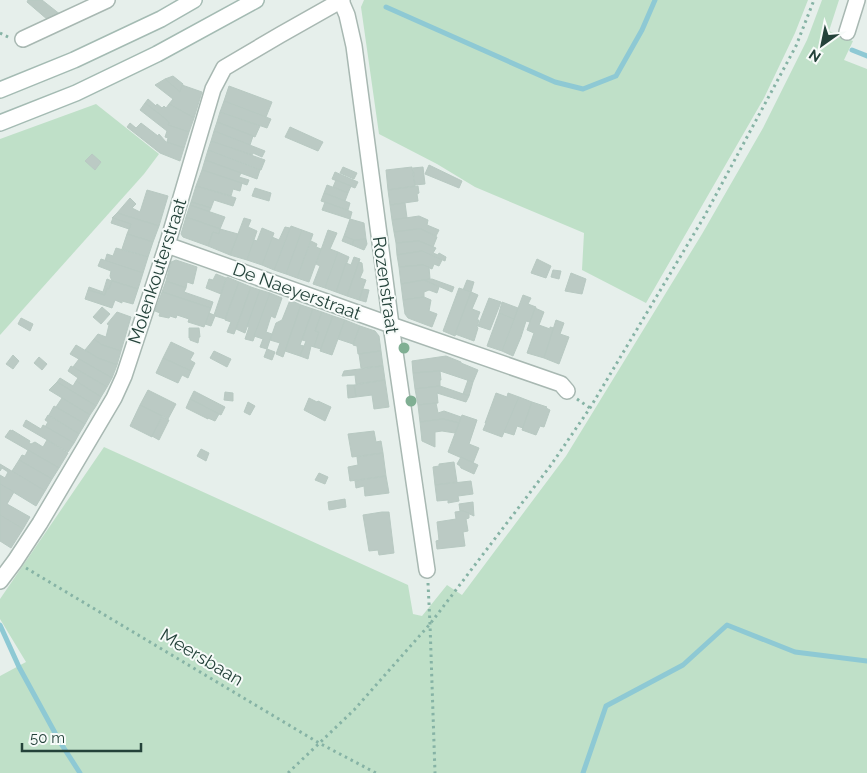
<svg xmlns="http://www.w3.org/2000/svg" width="867" height="773" viewBox="0 0 867 773" font-family="Raleway,sans-serif">
	<style>
		.green { fill: #bfe0c8 }
		.lines { fill: none; stroke-linecap: round; stroke-linejoin: round }
		.stream { stroke: #8ec9d4; stroke-width: 5 }
		.building { fill: #bbcac4; stroke: #b8c9c2 }
		.minor-casing { stroke: #a8b8b2; stroke-width: 18 }
		.secondary-casing { stroke: #a4bbb3; stroke-width: 18 }
		.path { stroke: #86b3a5; stroke-width: 3; stroke-dasharray: 2.5 4; stroke-linecap: butt }
		.minor { stroke: #fff; stroke-width: 15 }
		.secondary { stroke: #fff; stroke-width: 15 }
		.tree { fill: #80af93 }
		.labels { text-anchor: middle; dominant-baseline: central; stroke-width: 4; stroke-linejoin: round; paint-order: stroke }
		.street-label { font-size: 18px; fill: #24423a; stroke: #f7fbf9 }
	</style>
	<rect width="100%" height="100%" fill="#e6efeb"/>
	<g class="green">
		<path d="M364 0H808L795 33 764 98 646 303 582 270 584 233 475 187 437 164 379 134 361 7Z"/>
		<path d="M822 0H839L829 31 853 41 844 60 867 69V773H0V676L26 662 0 619V599L104 447 408 585 413 614 422 616 447 585 462 595 566 456 702 234 763 128 807 40Z"/>
		<path d="M96 104 159 154 144 174 0 335V139Z"/>
	</g>
	<g class="lines">
		<g class="stream">
			<path d="M386 7 555 82 583 89 616 76 642 30 655 0"/>
			<path d="M852 50 867 56"/>
			<path d="M0 625 19 667 60 742 80 773"/>
			<path d="M583 773 606 706 683 665 727 625 795 652 867 661"/>
		</g>
	</g>
	<g class="building">
		<path d="M28 0H42L61 15 48 20 27 2Z"/>
		<path d="M173 76 183 84 180 92 165 79Z"/>
		<path d="M165 79 180 92 182 85 202 92 194 118 169 104 173 99 155 85Z"/>
		<path d="M229 86 272 102 266 117 224 101Z"/>
		<path d="M148 99 156 106 157 104 162 108 164 106 166 108 169 104 194 118 189 132 168 125 169 123 167 120 145 103Z"/>
		<path d="M224 101 271 119 267 128 220 112Z"/>
		<path d="M145 103 167 120 169 123 168 125 189 132 184 148 167 142 168 138 165 137 167 131 140 110Z"/>
		<path d="M220 112 260 126 255 137 217 122Z"/>
		<path d="M217 122 253 136 250 145 214 131Z"/>
		<path d="M130 123 136 128 141 123 158 136 159 134 166 142 184 148 180 161 160 153 127 127Z"/>
		<path d="M290 127 323 142 318 151 285 137Z"/>
		<path d="M214 131 265 151 262 157 253 153 252 155 211 141Z"/>
		<path d="M211 141 265 160 261 170 208 150Z"/>
		<path d="M208 150 260 170 257 179 205 160Z"/>
		<path d="M92 154 101 162 95 170 85 161Z"/>
		<path d="M205 160 241 173 239 177 249 180 247 185 202 170Z"/>
		<path d="M429 165 462 181 459 188 425 174Z"/>
		<path d="M343 167 357 173 354 179 340 173Z"/>
		<path d="M412 167 415 186 388 190 386 170Z"/>
		<path d="M423 167 425 184 415 185 413 168Z"/>
		<path d="M202 170 242 183 240 191 233 189 231 196 196 186Z"/>
		<path d="M335 172 358 182 355 188 332 179Z"/>
		<path d="M336 180 351 186 348 193 333 187Z"/>
		<path d="M327 185 348 193 345 201 324 193Z"/>
		<path d="M196 186 236 198 233 206 214 200 211 208 191 202Z"/>
		<path d="M418 186 419 193 417 194 418 201 390 205 388 190Z"/>
		<path d="M255 188 271 193 269 201 252 196Z"/>
		<path d="M147 190 168 196 159 226 117 213 130 198 136 204 132 208 140 212Z"/>
		<path d="M324 193 350 203 348 210 321 201Z"/>
		<path d="M191 202 211 208 209 212 190 205Z"/>
		<path d="M325 202 352 212 350 219 322 210Z"/>
		<path d="M405 203 407 218 392 220 390 205Z"/>
		<path d="M190 205 225 217 220 229 186 217Z"/>
		<path d="M117 213 159 226 153 242 127 234 131 224 112 218Z"/>
		<path d="M419 216 428 220 427 225 439 230 436 236 421 229 394 232 392 220Z"/>
		<path d="M186 217 220 229 219 234 213 232 208 246 183 237 181 234Z"/>
		<path d="M113 218 131 224 129 229 111 223Z"/>
		<path d="M244 218 251 220 248 227 257 231 247 260 230 255Z"/>
		<path d="M350 219 364 223 366 239 355 241 344 236Z"/>
		<path d="M291 226 302 230 286 274 274 270Z"/>
		<path d="M285 227 290 228 274 270 262 265 272 237 279 240Z"/>
		<path d="M262 228 274 233 262 265 247 260 254 240 257 241Z"/>
		<path d="M220 229 238 234 230 255 208 246 213 232 219 234Z"/>
		<path d="M417 229H421L437 237 433 247 419 241 396 243 394 232Z"/>
		<path d="M302 230 313 234 297 278 286 274Z"/>
		<path d="M328 230 337 233 330 249 338 252 325 288 313 284 320 266 316 264Z"/>
		<path d="M127 234 153 242 148 257 122 249Z"/>
		<path d="M344 236 354 240 352 245 342 241Z"/>
		<path d="M366 239 367 244 364 250 352 245 354 240Z"/>
		<path d="M311 241 317 244 316 247 321 249 309 282 297 278Z"/>
		<path d="M419 241 436 248 433 253 438 255 439 253 446 257 445 261 422 251 397 255 396 243Z"/>
		<path d="M116 248 148 257 143 273 105 261 107 254 113 256Z"/>
		<path d="M422 251 442 260 439 266 434 264 432 269 423 265 399 267 397 255Z"/>
		<path d="M338 252 349 257 336 292 325 288Z"/>
		<path d="M354 257 360 259 347 296 336 292 346 263 351 265Z"/>
		<path d="M101 259 143 273 138 289 112 281 110 276 111 271 98 266Z"/>
		<path d="M537 259 551 266 546 278 531 273Z"/>
		<path d="M176 260 197 267 193 284 187 282 186 288 166 281 171 262Z"/>
		<path d="M359 262 362 263 363 271 360 278 366 280 359 300 347 296Z"/>
		<path d="M423 265 429 267 430 279 401 284 399 267Z"/>
		<path d="M553 270 561 271 559 279 551 277Z"/>
		<path d="M571 273 586 279 582 294 565 291Z"/>
		<path d="M216 274 226 278 221 294 206 288 209 279 213 280Z"/>
		<path d="M227 277 239 282 225 319 215 316 211 326 205 324 209 313 214 315Z"/>
		<path d="M107 279 112 281 109 289 107 288 105 295 88 290 89 287 103 292Z"/>
		<path d="M432 279 454 287 452 292 424 280Z"/>
		<path d="M424 280 439 287 437 293 429 290 424 292V297L403 300 401 284Z"/>
		<path d="M467 280 474 282 471 292 463 290Z"/>
		<path d="M112 281 138 289 133 304 122 301V303L115 300 112 308 85 299 88 290 105 295 107 288 109 289Z"/>
		<path d="M166 281 186 288 184 292 213 302 211 308 162 292Z"/>
		<path d="M239 282 251 287 234 334 227 332 231 322 225 320Z"/>
		<path d="M251 287 260 290 245 333 236 329Z"/>
		<path d="M459 288 471 292 455 336 443 331Z"/>
		<path d="M363 289 369 290 366 302 359 300Z"/>
		<path d="M260 290 270 293 253 341 245 339 249 327 247 326Z"/>
		<path d="M162 292 211 308 204 327 188 322 189 319 177 315 176 318 170 316 169 318 159 316 160 313 155 311Z"/>
		<path d="M471 292 478 295 472 309 480 312 477 320H479L477 327 478 328 474 341 455 334Z"/>
		<path d="M270 293 282 298 275 318 271 316 266 332 272 334 267 349 260 347 263 339 254 336Z"/>
		<path d="M523 295 531 298 528 304 536 307 530 322 526 321 521 337 513 356 502 351Z"/>
		<path d="M424 297 431 300 429 311 437 314 432 327 408 318 405 314 403 300Z"/>
		<path d="M489 298 501 302 490 330 478 326Z"/>
		<path d="M290 300 301 305 283 357 276 354 280 343 270 340 276 323 282 320Z"/>
		<path d="M502 302 518 308 514 319 499 313Z"/>
		<path d="M301 305 313 309 300 345 304 346 300 356 285 351Z"/>
		<path d="M102 307 110 314 101 324 93 317Z"/>
		<path d="M535 308 544 312 539 325 550 329V327L554 328 544 358 527 353 534 333 527 330Z"/>
		<path d="M313 309 322 312 315 331 319 332 314 347 311 346 308 359 300 356 306 341 302 340Z"/>
		<path d="M117 312 131 317 121 351 102 345 94 339 98 334 106 337 109 325 107 324Z"/>
		<path d="M322 312 333 316 321 349 314 347 319 332 315 331Z"/>
		<path d="M499 313 514 319 502 351 487 346Z"/>
		<path d="M333 316 345 320 332 355 320 351Z"/>
		<path d="M21 318 33 324 30 331 18 324Z"/>
		<path d="M345 320 360 326 353 344 338 339Z"/>
		<path d="M556 320 564 323 560 334 569 337 559 364 544 358Z"/>
		<path d="M360 326 375 331 379 336 381 351 358 354 357 346 353 345Z"/>
		<path d="M189 328H199L200 337H199L198 343 190 340V338H189Z"/>
		<path d="M94 339 102 345 121 351 117 365 98 358 85 350Z"/>
		<path d="M171 342 194 353 190 360 195 363 191 371 163 358Z"/>
		<path d="M76 345 98 358 117 365 112 378 70 354Z"/>
		<path d="M267 349 275 352 272 360 264 357Z"/>
		<path d="M214 351 231 359 227 367 210 358Z"/>
		<path d="M381 351 383 366 361 368 359 354Z"/>
		<path d="M13 355 19 361 13 369 6 364Z"/>
		<path d="M446 356 461 362V363L478 370 473 382 440 371 413 373 412 361Z"/>
		<path d="M39 357 47 364 42 370 34 363Z"/>
		<path d="M163 358 191 371 188 378 182 375 178 383 156 373Z"/>
		<path d="M79 359 112 378 107 387 73 367Z"/>
		<path d="M71 366 107 387 101 397 76 381 78 378 68 371Z"/>
		<path d="M383 366 385 380 356 384 355 375 342 376 344 371Z"/>
		<path d="M440 371 441 380H440V386L415 389 413 373Z"/>
		<path d="M60 378 73 386 76 381 101 397 96 406 57 382Z"/>
		<path d="M385 380 389 407 374 409 372 395 356 397 354 385Z"/>
		<path d="M468 380 473 382 469 396 463 394Z"/>
		<path d="M57 382 96 406 90 415 49 390Z"/>
		<path d="M347 385H354L356 397 348 398Z"/>
		<path d="M440 386 469 396 466 402 437 393 438 403 418 405 415 389Z"/>
		<path d="M148 390 176 404 168 419 140 405Z"/>
		<path d="M194 391 225 407 221 415 190 399Z"/>
		<path d="M225 392 233 393V401L224 400Z"/>
		<path d="M496 393 507 397 508 393 519 397 502 437 483 430 486 423H485Z"/>
		<path d="M519 397 532 402 523 428 517 426 514 435 504 432Z"/>
		<path d="M62 398 90 415 85 424 56 407Z"/>
		<path d="M309 398 317 402 318 401 331 407 325 421 304 410Z"/>
		<path d="M190 399 219 414 215 421 208 418V419L186 408Z"/>
		<path d="M248 402 255 406 250 415 244 412Z"/>
		<path d="M532 402 547 407 546 408 550 410 544 427 540 426 536 435 522 430Z"/>
		<path d="M436 403 438 413 444 411 461 417 459 423 443 419 420 422 418 405Z"/>
		<path d="M140 405 162 416 152 437 130 426Z"/>
		<path d="M54 406 85 424 79 434 49 415Z"/>
		<path d="M48 415 79 434 74 443 45 427 48 422 45 420Z"/>
		<path d="M462 415 477 420 469 444 479 448 473 463 448 452Z"/>
		<path d="M162 417 169 420 159 440 152 436Z"/>
		<path d="M443 419 459 423 455 433 442 431 435 432V447L422 441 420 422Z"/>
		<path d="M26 420 41 429 43 425 74 443 68 452 23 426Z"/>
		<path d="M10 430 12 431V430L30 441 29 443 31 444 35 442 43 447 47 440 68 453 59 468 5 437Z"/>
		<path d="M374 431 376 442 381 441 383 453 352 457 348 434Z"/>
		<path d="M201 449 209 453 206 461 197 456Z"/>
		<path d="M28 450 59 468 52 479 19 460 22 455 25 456Z"/>
		<path d="M383 453 386 476 350 481 348 467 358 465 357 457Z"/>
		<path d="M461 457 478 465 474 474 461 468 460 466 457 464Z"/>
		<path d="M19 460 52 479 45 491 12 471Z"/>
		<path d="M454 462 457 482 435 485 433 467 439 466V464Z"/>
		<path d="M0 464 45 491 36 506 0 484V475L5 478 8 472 2 468 0 471Z"/>
		<path d="M319 473 328 477 325 484 315 480Z"/>
		<path d="M386 476 389 493 365 496 364 486 356 488 355 481Z"/>
		<path d="M471 481 473 494 458 496 459 501 448 503V500L437 501 435 485Z"/>
		<path d="M0 484 14 492 7 504 30 517 23 529 0 515Z"/>
		<path d="M345 499 346 507 329 510 328 502Z"/>
		<path d="M473 502 474 516 463 511H460L459 504Z"/>
		<path d="M463 511 469 513V518L466 519 468 531 463 532 465 546 437 549 436 541 439 540 437 522 456 519 455 512Z"/>
		<path d="M382 512H389L394 553 379 555 378 550 369 551 363 515Z"/>
		<path d="M0 515 23 529 11 548 0 541Z"/>
	</g>
	<g class="lines">
		<defs>
			<g id="minor">
				<path d="M341 1 347 15 354 46 391 325 427 570"/>
				<path d="M847 32 857 0"/>
				<path d="M23 39 107 0"/>
				<path d="M167 245 391 325 561 384 567 391"/>
				<path d="M0 581 15 561 40 523 114 398 124 376 167 245 213 89 224 68 280 35 342 0"/>
			</g>
			<g id="secondary">
				<path d="M0 90 74 60 161 19 194 0"/>
				<path d="M0 123 76 93 157 54 256 0"/>
			</g>
		</defs>
		<use href="#minor" class="minor-casing"/>
		<use href="#secondary" class="secondary-casing"/>
		<g class="path">
			<path d="M0 33 10 38"/>
			<path d="M577 399 590 408"/>
			<path d="M26 568 319 743 376 773"/>
			<path d="M428 583 430 624 435 773"/>
			<path d="M288 773 354 710 430 624 551 465 590 408 704 217 796 46 814 0"/>
		</g>
		<use href="#minor" class="minor"/>
		<use href="#secondary" class="secondary"/>
	</g>
	<g class="tree">
		<circle cx="404" cy="348" r="5.5"/>
		<circle cx="411" cy="401" r="5.5"/>
	</g>
	<g class="labels">
		<g class="street-label">
			<text transform="translate(157 271) rotate(-72)">Molenkouterstraat</text>
			<text transform="translate(386 285) rotate(82)">Rozenstraat</text>
			<text transform="translate(297 291) rotate(20)">De Naeyerstraat</text>
			<text transform="translate(202 657) rotate(31)">Meersbaan</text>
		</g>
	</g>
	<g transform="translate(822 45) rotate(213)" stroke="#f7fbf9" stroke-width="4" paint-order="stroke">
	<path d="M0-4L9 19L0 12L-9 19Z" fill="#24423a"/>
	<text y="-8" font-size="14" font-weight="bold" text-anchor="middle" fill="#24423a">N</text>
	</g>
	<path d="M22 743v8h119v-8" fill="none" stroke="#24423a" stroke-width="2.5"/>
	<text x="30" y="743" font-size="15" fill="#24423a" stroke="#f7fbf9" stroke-width="4" paint-order="stroke">50 m</text>
</svg>
